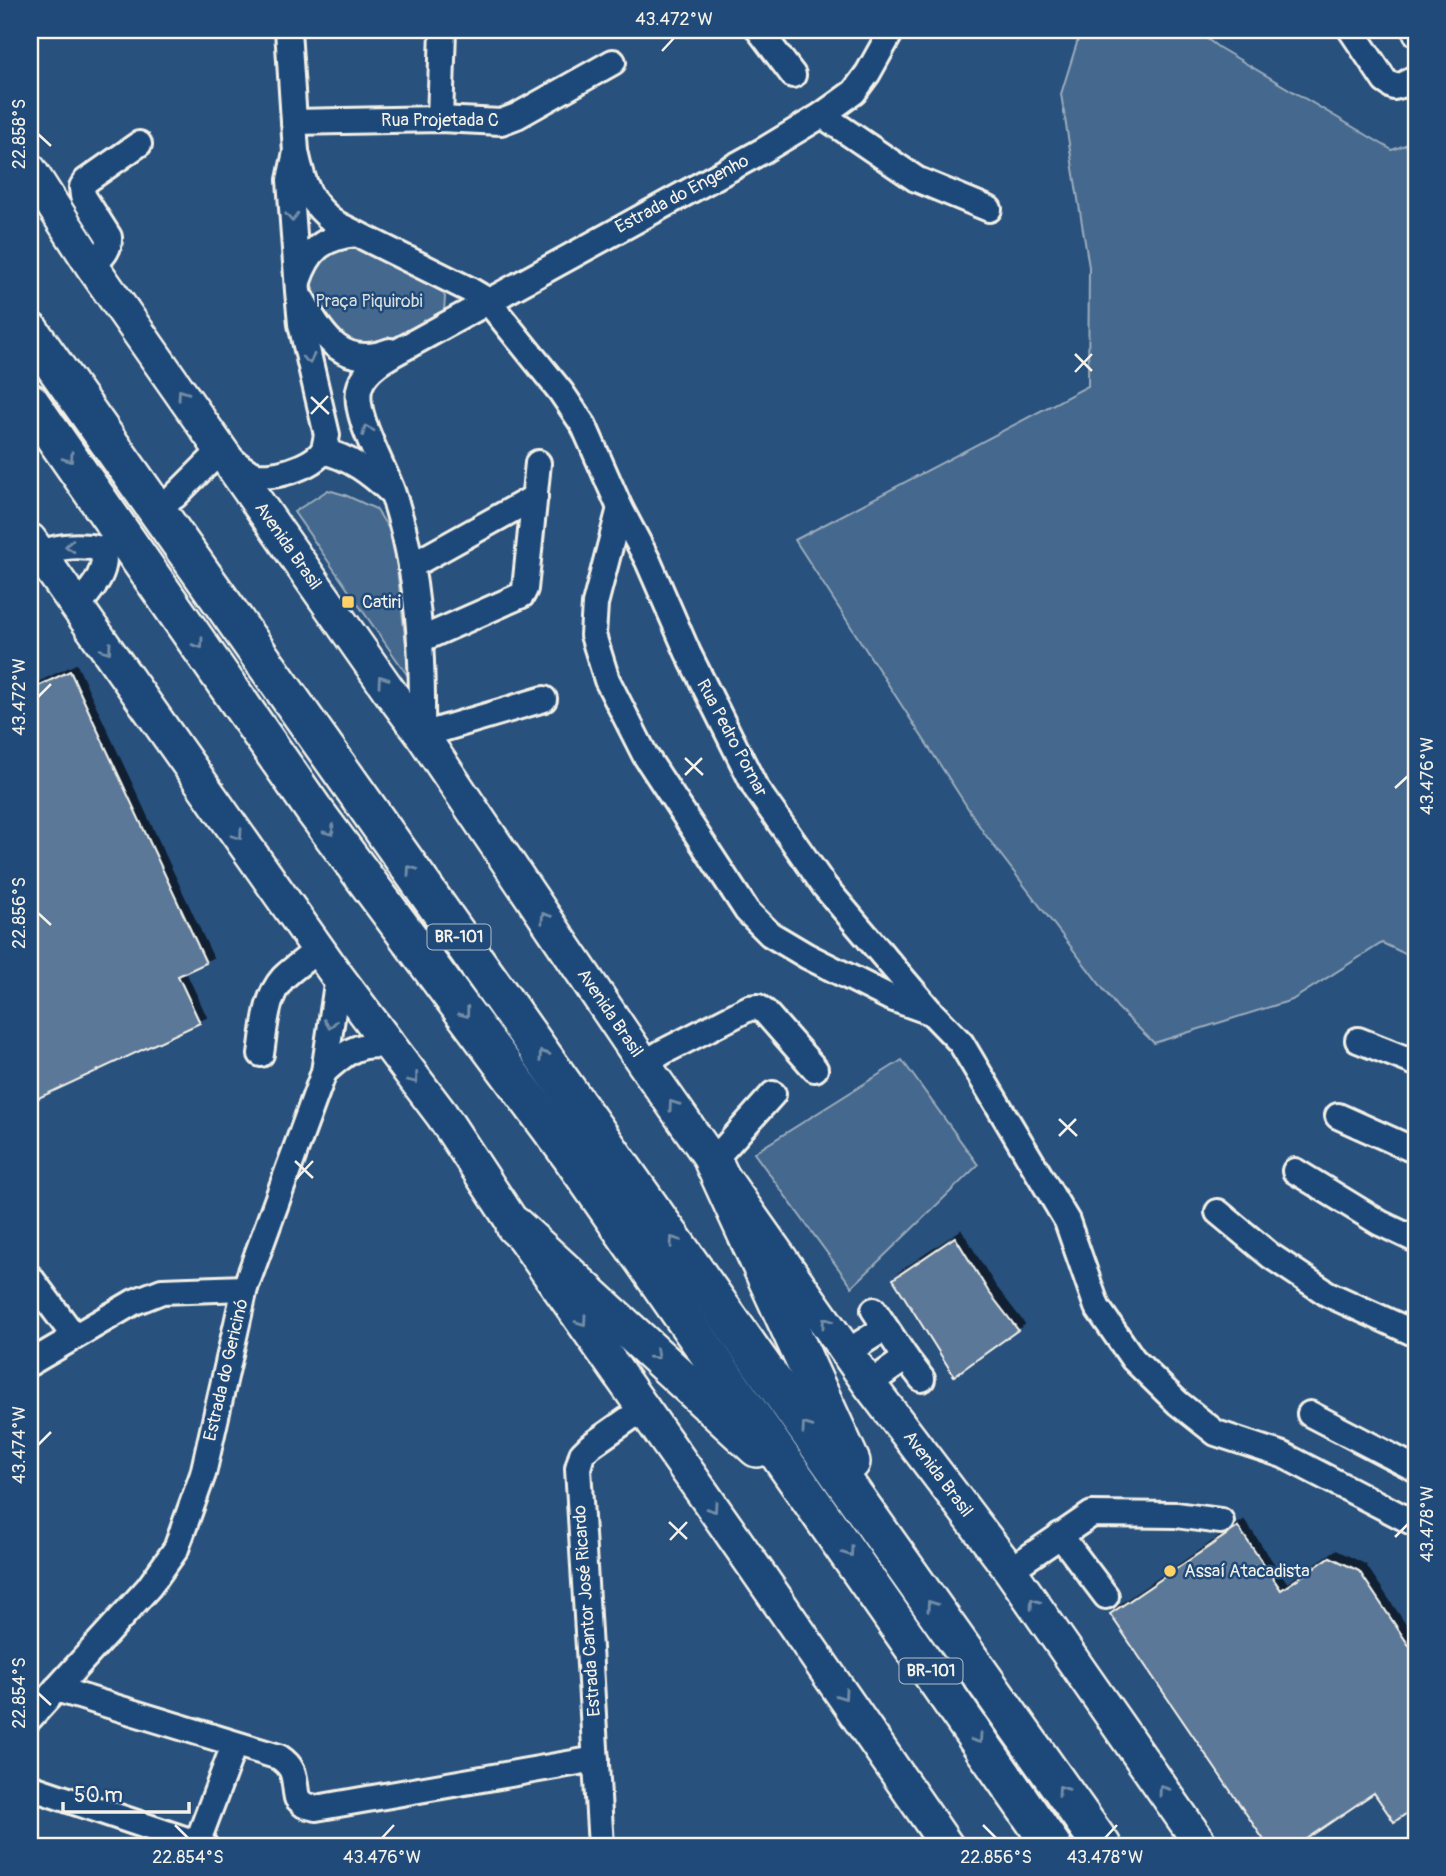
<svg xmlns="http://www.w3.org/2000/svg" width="1446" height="1876" viewBox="0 0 1446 1876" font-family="Pangolin,sans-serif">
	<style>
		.green { fill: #45688e; stroke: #9cacbb; stroke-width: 2 }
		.building { fill: #5b7899; stroke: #f4f1e8; stroke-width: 2; filter: url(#shadow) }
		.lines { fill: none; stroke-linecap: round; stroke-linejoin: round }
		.minor-casing { stroke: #f4f1e8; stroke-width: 30 }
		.major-casing { stroke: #f4f1e8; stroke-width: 37 }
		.highway-casing { stroke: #f4f1e8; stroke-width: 42 }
		.minor { stroke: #1f4a7a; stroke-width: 24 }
		.major { stroke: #1f4a7a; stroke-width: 32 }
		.highway { stroke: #1f4a7a; stroke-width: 37 }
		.oneway { stroke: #748da6 }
		.ticks { fill: none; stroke: #f4f1e8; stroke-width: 2.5 }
		.poi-dot { fill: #ffd166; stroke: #1f4a7a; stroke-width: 2.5 }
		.labels { text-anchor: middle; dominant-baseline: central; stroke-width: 5; stroke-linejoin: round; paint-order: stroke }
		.shield { fill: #1f4a7a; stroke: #b4bfc7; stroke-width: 2 }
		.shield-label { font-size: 16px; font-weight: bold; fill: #f4f1e8 }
		.street-label { font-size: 18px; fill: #f4f1e8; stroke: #1f4a7a }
		.park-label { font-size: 18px; fill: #dadcda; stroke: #1f4a7a }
		.poi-label { font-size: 18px; fill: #f4f1e8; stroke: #1f4a7a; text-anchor: start }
		.neatline { fill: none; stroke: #f4f1e8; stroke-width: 2.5 }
		.ticks-label { font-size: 18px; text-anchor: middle; fill: #f4f1e8 }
	</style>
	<defs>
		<filter id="shadow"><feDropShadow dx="6" dy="-6" stdDeviation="0" flood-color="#0009"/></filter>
	</defs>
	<rect width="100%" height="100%" fill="#28517e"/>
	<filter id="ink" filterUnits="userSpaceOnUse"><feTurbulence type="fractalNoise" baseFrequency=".0143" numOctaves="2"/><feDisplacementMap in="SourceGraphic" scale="14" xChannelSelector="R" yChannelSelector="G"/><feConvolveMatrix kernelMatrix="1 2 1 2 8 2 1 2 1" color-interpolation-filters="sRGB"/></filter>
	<g filter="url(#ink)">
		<g class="green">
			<path d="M1081 30H1195L1218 47 1392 150 1416 141V959L1382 943 1292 1000 1154 1043 1117 1007 984 833 795 540 1088 386 1089 267 1061 94Z"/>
			<path d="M352 243 441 288 445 297 444 312 380 349 361 352 325 325 311 282 318 257Z"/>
			<path d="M328 490 345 495 376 509 393 535 410 679 294 512Z"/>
			<path d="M902 1060 978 1165 852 1287 754 1153Z"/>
		</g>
		<g class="building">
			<path d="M70 671 206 963 178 976 200 1023 30 1102V690Z"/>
			<path d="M955 1237 988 1291 1018 1330 954 1376 893 1279Z"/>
			<path d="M1238 1527 1281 1590 1330 1557 1359 1571 1416 1656V1807L1394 1822 1374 1793 1296 1846H1268L1110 1614Z"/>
		</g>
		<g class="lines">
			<defs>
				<g id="minor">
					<path d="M759 30 793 75"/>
					<path d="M1351 30 1385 81 1394 87 1405 84 1416 77"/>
					<path d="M1415 30 1416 33"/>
					<path d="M822 115 916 179 989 209"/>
					<path d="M440 119 443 30"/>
					<path d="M294 122 440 119 501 122 517 116 613 62"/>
					<path d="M296 152C303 184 309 204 337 224L470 290 487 300 561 392 584 426 620 508 648 561 688 653 755 787 825 887 931 1012 961 1043 1067 1221 1097 1307 1133 1359 1178 1403 1216 1433 1283 1455 1416 1524"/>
					<path d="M92 266C101 257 110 251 109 237L83 196 82 187 86 181 139 144"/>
					<path d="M298 281C309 249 323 237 357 234"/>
					<path d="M303 301C323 338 344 369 390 351"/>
					<path d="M323 451C351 458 370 473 391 492"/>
					<path d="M175 496 221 450C230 457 241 469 252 473 269 481 312 467 323 451 325 447 326 439 327 435L301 324 298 291 290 180 296 152 288 30"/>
					<path d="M620 508 595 604 593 635 607 680 645 755 747 911 770 934 807 956 891 998 930 1012"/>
					<path d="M30 557C54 547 76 543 102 549"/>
					<path d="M411 566 535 497"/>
					<path d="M77 607C90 591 110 571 102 549"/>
					<path d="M420 640 522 595 525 589 538 463"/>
					<path d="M544 699 422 735C423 654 419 569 392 491 383 465 351 411 360 386 367 365 396 353 413 343L764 150 822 115 854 92 868 73 892 30"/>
					<path d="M1358 1040 1416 1063"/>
					<path d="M261 1054C265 1029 265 998 283 978 293 968 307 959 318 949"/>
					<path d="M644 1064 663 1052 749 1008 758 1007 765 1012 815 1069"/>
					<path d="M324 1072C345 1053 360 1040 390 1047"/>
					<path d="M1338 1116 1416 1151"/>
					<path d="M713 1161 773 1094"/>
					<path d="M1295 1171 1380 1223 1416 1240"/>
					<path d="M1218 1212 1271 1256 1328 1294 1416 1334"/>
					<path d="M30 1277 74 1336"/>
					<path d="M874 1310 906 1358"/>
					<path d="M847 1352 885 1328"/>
					<path d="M30 1363 134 1302 162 1291 245 1288"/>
					<path d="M869 1384 906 1358 922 1379"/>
					<path d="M1310 1414 1416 1469"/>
					<path d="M1060 1535 1106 1596"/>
					<path d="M1010 1570 1092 1514 1176 1515 1221 1521"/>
					<path d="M56 1689 279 1757C297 1769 293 1778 297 1798L304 1805 316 1808 596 1759"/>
					<path d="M30 1718 149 1587 176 1549 203 1474 245 1288 324 1072 338 977"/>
					<path d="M30 1787 205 1846"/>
					<path d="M196 1846 234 1745"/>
					<path d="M601 1846 578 1468 582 1454 590 1446 644 1408"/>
				</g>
				<g id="major">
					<path d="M30 170 92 266 390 692 422 735 644 1064 869 1384 1010 1570 1202 1846"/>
					<path d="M30 540 338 977 442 1115 515 1226 728 1529 947 1846"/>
				</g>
				<g id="highway">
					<path d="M30 331 1102 1846"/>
					<path d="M30 402 314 810 570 1155 1052 1846"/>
					<path d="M713 1161 851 1462"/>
					<path d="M515 1226 757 1448"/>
				</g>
			</defs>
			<use href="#minor" class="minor-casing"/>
			<use href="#major" class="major-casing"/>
			<use href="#highway" class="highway-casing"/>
			<use href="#minor" class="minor"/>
			<use href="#major" class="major"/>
			<use href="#highway" class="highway"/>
		</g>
		<defs><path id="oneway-chevron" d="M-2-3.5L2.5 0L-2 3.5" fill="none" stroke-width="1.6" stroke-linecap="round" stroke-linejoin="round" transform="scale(1.75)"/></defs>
		<g class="oneway">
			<use href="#oneway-chevron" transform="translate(292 217) rotate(87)"/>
			<use href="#oneway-chevron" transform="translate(309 359) rotate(77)"/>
			<use href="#oneway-chevron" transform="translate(182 394) rotate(-125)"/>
			<use href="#oneway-chevron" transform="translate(367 430) rotate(-113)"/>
			<use href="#oneway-chevron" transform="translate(69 458) rotate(55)"/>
			<use href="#oneway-chevron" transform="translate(70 546) rotate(175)"/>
			<use href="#oneway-chevron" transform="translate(199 644) rotate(55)"/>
			<use href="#oneway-chevron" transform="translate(107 649) rotate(55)"/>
			<use href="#oneway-chevron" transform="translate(382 680) rotate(-125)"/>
			<use href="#oneway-chevron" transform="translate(330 831) rotate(53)"/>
			<use href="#oneway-chevron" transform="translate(238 835) rotate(55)"/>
			<use href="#oneway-chevron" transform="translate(411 870) rotate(-125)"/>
			<use href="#oneway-chevron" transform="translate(545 917) rotate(-124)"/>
			<use href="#oneway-chevron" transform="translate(465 1013) rotate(53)"/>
			<use href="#oneway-chevron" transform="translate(330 1024) rotate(97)"/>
			<use href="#oneway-chevron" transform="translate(543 1055) rotate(-125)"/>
			<use href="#oneway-chevron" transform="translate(414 1079) rotate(52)"/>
			<use href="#oneway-chevron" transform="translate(673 1105) rotate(-125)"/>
			<use href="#oneway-chevron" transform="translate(674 1241) rotate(-125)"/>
			<use href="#oneway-chevron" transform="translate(582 1321) rotate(55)"/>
			<use href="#oneway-chevron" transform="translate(826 1322) rotate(-125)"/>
			<use href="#oneway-chevron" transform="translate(655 1355) rotate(42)"/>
			<use href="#oneway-chevron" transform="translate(806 1427) rotate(-125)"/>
			<use href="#oneway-chevron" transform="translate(713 1508) rotate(55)"/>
			<use href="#oneway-chevron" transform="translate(849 1552) rotate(55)"/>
			<use href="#oneway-chevron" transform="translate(1034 1603) rotate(-125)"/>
			<use href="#oneway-chevron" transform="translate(931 1605) rotate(-125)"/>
			<use href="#oneway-chevron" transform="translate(843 1695) rotate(55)"/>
			<use href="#oneway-chevron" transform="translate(978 1739) rotate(55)"/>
			<use href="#oneway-chevron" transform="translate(1062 1790) rotate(-125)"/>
			<use href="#oneway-chevron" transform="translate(1163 1790) rotate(-125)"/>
		</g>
	</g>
	<path class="ticks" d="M662 51 674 38M38 134 51 146M1075 354 1092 371M1075 372 1092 354M311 397 329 414M311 414 328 396M38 697 51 684M685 758 703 775M685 775 702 758M1395 788 1408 776M38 913 51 925M1059 1119 1077 1136M1059 1136 1076 1119M295 1161 313 1178M296 1179 313 1161M38 1445 51 1432M669 1522 687 1539M1395 1537 1408 1524M670 1540 687 1522M38 1693 51 1705M175 1825 188 1838M983 1825 996 1838M382 1838 394 1825M1105 1838 1117 1825"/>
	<g class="poi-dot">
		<rect x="341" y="595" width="14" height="14" rx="3.5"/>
		<circle cx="1170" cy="1571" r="7"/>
	</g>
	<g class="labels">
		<g class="shield">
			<rect x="427.5" y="924.5" width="63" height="25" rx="5"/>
			<rect x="899.5" y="1658.5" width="63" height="25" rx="5"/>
		</g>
		<g class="shield-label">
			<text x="459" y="937">BR-101</text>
			<text x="931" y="1671">BR-101</text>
		</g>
		<g class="street-label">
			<text x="440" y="120">Rua Projetada C</text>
			<text transform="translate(682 194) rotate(-28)">Estrada do Engenho</text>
			<text transform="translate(288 546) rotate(55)">Avenida Brasil</text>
			<text transform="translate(732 738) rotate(62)">Rua Pedro Pornar</text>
			<text transform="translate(610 1013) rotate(56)">Avenida Brasil</text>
			<text transform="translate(226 1370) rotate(-77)">Estrada do Gericinó</text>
			<text transform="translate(938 1474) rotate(53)">Avenida Brasil</text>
			<text transform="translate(587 1611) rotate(-94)">Estrada Cantor José Ricardo</text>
		</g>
		<g class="park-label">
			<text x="369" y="301">Praça Piquirobi</text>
		</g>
		<g class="poi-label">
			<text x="362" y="602">Catiri</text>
			<text x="1184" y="1571">Assaí Atacadista</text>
		</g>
	</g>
	<rect width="1446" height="1876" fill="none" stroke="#1f4a7a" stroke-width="77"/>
	<path d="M63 1802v10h126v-10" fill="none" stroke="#f4f1e8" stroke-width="3.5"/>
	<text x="74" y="1802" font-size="21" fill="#f4f1e8" stroke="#1f4a7a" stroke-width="5" paint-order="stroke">50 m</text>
	<rect x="38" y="38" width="1370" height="1800" class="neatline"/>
	<g class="ticks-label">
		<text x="674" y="25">43.472°W</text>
		<text transform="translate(19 134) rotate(-90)" y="6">22.858°S</text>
		<text transform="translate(19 697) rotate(-90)" y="6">43.472°W</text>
		<text transform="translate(1427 776) rotate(-90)" y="6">43.476°W</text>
		<text transform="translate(19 913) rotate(-90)" y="6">22.856°S</text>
		<text transform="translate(19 1445) rotate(-90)" y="6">43.474°W</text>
		<text transform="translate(1427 1524) rotate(-90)" y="6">43.478°W</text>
		<text transform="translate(19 1693) rotate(-90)" y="6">22.854°S</text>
		<text x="188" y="1863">22.854°S</text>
		<text x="382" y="1863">43.476°W</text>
		<text x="996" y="1863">22.856°S</text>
		<text x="1105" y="1863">43.478°W</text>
	</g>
</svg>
